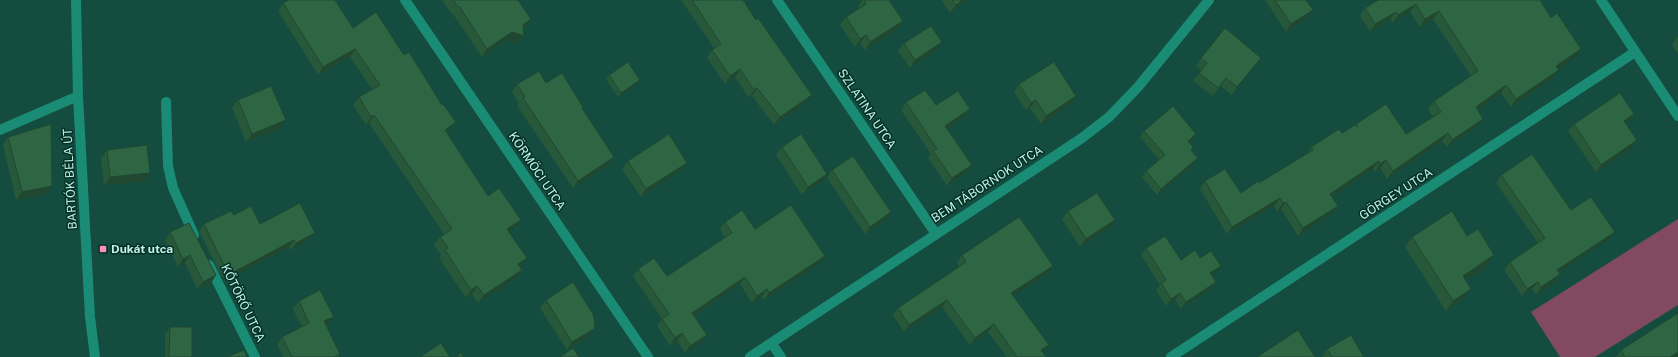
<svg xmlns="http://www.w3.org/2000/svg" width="1678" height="357" viewBox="0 0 1678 357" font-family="'Public Sans',sans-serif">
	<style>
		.grass { fill: #824a60 }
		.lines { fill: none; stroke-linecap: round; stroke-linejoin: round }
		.minor { stroke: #1a8c75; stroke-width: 10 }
		.tertiary { stroke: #1a8c75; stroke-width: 10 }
		.wall { fill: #28583a }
		.shaded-wall { fill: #204730 }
		.building { fill: #2e6644; stroke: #204730 }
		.poi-dot { fill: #fe8ebc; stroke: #023027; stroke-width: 1.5 }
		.labels { text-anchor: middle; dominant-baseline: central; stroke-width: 3; stroke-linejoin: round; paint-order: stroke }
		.street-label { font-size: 12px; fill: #c4f2e4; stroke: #023027 }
		.poi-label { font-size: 12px; font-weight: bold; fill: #c4f2e4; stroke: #023027; text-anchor: start }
	</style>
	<rect width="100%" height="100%" fill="#144c40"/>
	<path class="grass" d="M1678 219V305L1595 357H1560L1531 312Z"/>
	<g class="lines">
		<g class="minor">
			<path d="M405 0 648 357"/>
			<path d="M777 0 936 234"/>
			<path d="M166 102 168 166 173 188 194 235"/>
			<path d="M0 130 78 96"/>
			<path d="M209 265 255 357"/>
			<path d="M772 344 781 357"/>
			<path d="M750 357 1082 138 1109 117 1138 87 1209 0"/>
			<path d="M1171 357 1635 52"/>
		</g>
		<g class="tertiary">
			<path d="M76 0 78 96 90 317 95 357"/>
			<path d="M1601 0 1678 116"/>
		</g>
	</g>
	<g class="wall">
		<path d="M442 0H518L531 19 526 27 523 29 524 36 518 44 507 40 482 57 453 14 452 15Z"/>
		<path d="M681 0H743L806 103 774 125 752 96 749 98 735 77 725 84 707 58 712 50 714 48Z"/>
		<path d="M862 0H889L898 29 865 50 860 43 855 47 840 25 846 17 859 9 858 7Z"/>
		<path d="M941 0H967L950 13Z"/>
		<path d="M1265 0H1306L1307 18 1286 32Z"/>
		<path d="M1378 0H1540L1576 57 1558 69 1554 78 1511 107 1501 93 1477 109 1478 126 1447 147 1442 141 1387 179 1380 168 1375 172 1373 169 1332 197 1338 206 1332 214 1298 236 1281 209 1277 211 1274 206 1227 234 1200 189 1205 181 1241 193 1259 183 1307 153 1311 147 1342 133 1356 124 1406 134 1433 117 1428 109 1434 101 1471 76 1433 19 1420 27 1410 12 1393 23 1390 19 1370 32 1360 16 1365 8Z"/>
		<path d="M283 3 353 28 450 130 447 133 488 196 521 220 515 227 509 232 522 266H520L517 278 478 303 472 294 466 298 439 258 441 255 434 245 440 237 444 234 369 123 366 125 353 105 359 97 372 89 350 57 318 75 278 11Z"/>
		<path d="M1677 37H1678V54L1672 45Z"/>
		<path d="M904 43 937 50 910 68 898 51Z"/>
		<path d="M1201 58 1256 65 1232 95 1221 86 1213 96 1193 81 1201 70 1196 66Z"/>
		<path d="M609 75 637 84 618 97 606 79Z"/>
		<path d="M546 83 582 108 609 165 573 188 517 106 519 104 512 92 517 84Z"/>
		<path d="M1019 84 1076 96 1071 104 1041 124 1030 108 1026 110 1014 92Z"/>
		<path d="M238 100 280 128 246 142 232 108Z"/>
		<path d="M906 102 970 109 965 116 947 128 972 165 967 172 947 186 928 158 931 154 901 110Z"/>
		<path d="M1634 114 1629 122 1626 124 1637 140 1632 148 1596 172 1568 131 1574 124Z"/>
		<path d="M1144 131 1196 134 1192 140 1189 143 1191 150 1193 165 1157 195 1142 177 1146 171 1159 160 1140 137Z"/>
		<path d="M8 137 47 194 16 200 3 145Z"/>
		<path d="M782 147 822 181 802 195 776 155Z"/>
		<path d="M107 150 150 173 144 181 104 185 101 158Z"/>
		<path d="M628 161 682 170 641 197 622 169Z"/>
		<path d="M832 170 886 220 865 234 827 178Z"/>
		<path d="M1501 175 1615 232 1609 239 1559 273 1560 274 1555 282 1536 295 1532 289 1522 296 1504 270 1510 262 1538 243 1496 183Z"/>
		<path d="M1068 211 1109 228 1080 247 1062 219Z"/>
		<path d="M234 215 260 224 310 239 291 250 289 247 227 280 225 276 222 277 199 231 204 224Z"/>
		<path d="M725 222 755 229 820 263 764 300 762 296 752 303 740 284 694 316 707 335 702 342 685 353 677 341 670 346 657 326 662 319 633 276 638 269 667 276 725 238 720 229Z"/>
		<path d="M189 223 211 283 197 289 185 263 178 267 165 240 170 232Z"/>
		<path d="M1412 237 1487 266 1465 280 1464 299 1446 311 1405 247Z"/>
		<path d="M1146 248 1181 260 1200 258 1221 266 1216 273 1212 275 1216 282 1211 289 1181 309 1175 300 1166 306 1156 290 1160 285 1141 255Z"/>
		<path d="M962 255 1053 266 1047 274 1013 295 1043 352 1046 357H1007L988 332 970 345 942 307 904 332 893 315 898 308 959 267 957 263Z"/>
		<path d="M546 300 589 336 567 350 540 308Z"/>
		<path d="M299 301 328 325 326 326 340 354 338 357H283L277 344 282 337 302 327 293 309Z"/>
		<path d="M170 327 192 357H165V334Z"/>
		<path d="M1327 349 1364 357H1322Z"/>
		<path d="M1621 350 1678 357H1616Z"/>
	</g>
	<g class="shaded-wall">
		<path d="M962 0H967L950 13 956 5Z"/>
		<path d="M1416 4 1410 12 1393 23 1398 15Z"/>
		<path d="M1313 10 1307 18 1286 32 1291 24Z"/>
		<path d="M1439 11 1433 19 1420 27 1425 19Z"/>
		<path d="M1396 12 1390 19 1370 32 1375 24Z"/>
		<path d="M531 19 526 27 518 33 523 25Z"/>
		<path d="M903 21 898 29 865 50 870 42Z"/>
		<path d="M512 32 524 36 518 44 507 40 482 57 487 49Z"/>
		<path d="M866 35 860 43 855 47 860 39Z"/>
		<path d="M942 42 937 50 910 68 915 60Z"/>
		<path d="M355 49 350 57 318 75 323 67Z"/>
		<path d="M1581 49 1576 57 1551 74 1556 66Z"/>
		<path d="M1261 58 1256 65 1232 95 1237 87Z"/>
		<path d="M740 69 735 77 725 84 730 76Z"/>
		<path d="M1559 70 1554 78 1511 107 1516 99Z"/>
		<path d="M640 80 637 84 618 97 621 93Z"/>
		<path d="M1506 85 1501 93 1470 115 1476 107Z"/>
		<path d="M757 88 752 96 749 98 754 90Z"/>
		<path d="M812 95 806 103 774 125 780 117Z"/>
		<path d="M1076 96 1071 104 1041 124 1046 116Z"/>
		<path d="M1036 100 1030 108 1026 110 1031 103Z"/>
		<path d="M970 109 965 116 940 133 945 126Z"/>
		<path d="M1634 114 1629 122 1619 129 1624 121Z"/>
		<path d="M374 115 369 123 366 125 371 117Z"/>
		<path d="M1483 119 1478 126 1447 147 1452 140Z"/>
		<path d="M286 120 280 128 246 142 252 134Z"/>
		<path d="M456 122 450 130 439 137 445 130Z"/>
		<path d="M1448 133 1442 141 1387 179 1393 171Z"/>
		<path d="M1196 134 1192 140 1183 148 1188 141Z"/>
		<path d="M1637 140 1632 148 1596 172 1601 165Z"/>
		<path d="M614 157 609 165 573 188 578 181Z"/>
		<path d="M1198 158 1193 165 1157 195 1161 189Z"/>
		<path d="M1386 160 1380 168 1375 172 1380 164Z"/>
		<path d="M1379 161 1373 169 1324 202 1330 194Z"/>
		<path d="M687 163 682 170 641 197 646 189Z"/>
		<path d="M972 165 967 172 947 186 952 178Z"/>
		<path d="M150 173 144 181 104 185 110 177Z"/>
		<path d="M827 174 822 181 802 195 808 187Z"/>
		<path d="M52 186 47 194 16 200 22 192Z"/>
		<path d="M1280 198 1274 206 1227 234 1232 227Z"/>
		<path d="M1286 202 1281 209 1277 211 1283 203Z"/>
		<path d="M1338 206 1332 214 1298 236 1303 228Z"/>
		<path d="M891 212 886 220 865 234 870 227Z"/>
		<path d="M521 220 515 227 502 237 507 229Z"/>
		<path d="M1115 220 1109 228 1080 247 1086 239Z"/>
		<path d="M1615 232 1609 239 1552 278 1557 270Z"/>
		<path d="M315 233 310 239 291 250 296 243Z"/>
		<path d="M294 240 289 247 227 280 232 273Z"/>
		<path d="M190 255 185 263 178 267 183 259Z"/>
		<path d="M1494 255 1487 266 1456 286 1463 276Z"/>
		<path d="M825 256 820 263 764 300 769 293Z"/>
		<path d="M527 258 522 266 513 271 518 264Z"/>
		<path d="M1053 266 1047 274 1006 300 1011 293Z"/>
		<path d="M1221 266 1216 273 1205 280 1210 273Z"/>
		<path d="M230 270 225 276 222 277 227 271Z"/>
		<path d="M522 270 517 278 478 303 484 295Z"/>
		<path d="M1560 274 1555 282 1536 295 1541 287Z"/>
		<path d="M216 275 211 283 197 289 203 282Z"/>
		<path d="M745 277 740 284 687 320 692 313Z"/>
		<path d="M1216 282 1211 289 1181 309 1186 302Z"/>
		<path d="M1538 282 1532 289 1522 296 1527 289Z"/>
		<path d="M477 286 472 294 466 298 471 290Z"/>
		<path d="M767 289 762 296 752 303 757 296Z"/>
		<path d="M1471 289 1464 299 1446 311 1453 301Z"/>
		<path d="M1180 293 1175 300 1166 306 1171 299Z"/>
		<path d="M947 300 942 307 904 332 909 325Z"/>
		<path d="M334 317 328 325 319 329 324 321Z"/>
		<path d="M994 324 988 332 970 345 975 338Z"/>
		<path d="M594 329 589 336 567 350 572 342Z"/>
		<path d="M682 333 677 341 670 346 675 338Z"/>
		<path d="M707 335 702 342 685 353 690 346Z"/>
		<path d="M1049 345 1043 352 1036 357 1041 350Z"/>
		<path d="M1678 352V357H1670Z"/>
	</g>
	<g class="building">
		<path d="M288 0H335L353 28 376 12 404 55 409 52 442 105 443 104 456 122 445 130 488 196 499 188 521 220 507 229 527 258 518 264 522 270 484 295 477 286 471 290 445 250 448 248 440 237 452 229 374 115 371 117 359 97 380 85 355 49 323 67 283 3Z"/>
		<path d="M453 0H518L531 19 523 25 524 36 512 32 487 49 459 6 458 7Z"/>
		<path d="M692 0H743L756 20 758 18 812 95 780 117 757 88 754 90 740 69 730 76 712 50 721 44Z"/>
		<path d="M864 0H889L903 21 870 42 866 35 860 39 846 17 866 4Z"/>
		<path d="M952 0H962L956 5Z"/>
		<path d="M1275 0H1306L1313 10 1291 24Z"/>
		<path d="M1378 0H1540L1551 18 1557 13 1581 49 1556 66 1559 70 1516 99 1506 85 1476 107 1483 119 1452 140 1448 133 1393 171 1386 160 1380 164 1379 161 1330 194 1338 206 1303 228 1286 202 1283 203 1280 198 1232 227 1205 181 1225 169 1241 193 1258 181 1259 183 1313 150 1311 147 1339 129 1342 133 1355 125 1358 127 1356 124 1386 104 1406 134 1441 112 1434 101 1478 71 1439 11 1425 19 1416 4 1398 15 1396 12 1375 24 1365 8Z"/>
		<path d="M931 26 942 42 915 60 904 43Z"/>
		<path d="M1225 28 1261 58 1237 87 1226 78 1218 88 1199 73 1207 63 1201 58Z"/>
		<path d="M628 62 640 80 621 93 609 75Z"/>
		<path d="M1054 62 1076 96 1046 116 1036 100 1031 103 1019 84Z"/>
		<path d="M539 71 546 83 562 73 583 107 582 108 614 157 578 181 523 98 525 97 517 84Z"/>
		<path d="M271 86 286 120 252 134 238 100Z"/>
		<path d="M925 90 936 105 958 91 970 109 945 126 972 165 952 178 933 151 937 149 906 102Z"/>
		<path d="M1620 93 1634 114 1624 121 1637 140 1601 165 1574 124Z"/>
		<path d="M1173 106 1196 134 1188 141 1193 147 1191 150 1198 158 1161 189 1146 171 1165 155 1144 131Z"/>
		<path d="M51 124 52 186 22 192 8 137Z"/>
		<path d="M669 134 687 163 646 189 628 161Z"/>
		<path d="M801 134 827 174 808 187 782 147Z"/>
		<path d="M147 145 150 173 110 177 107 150Z"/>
		<path d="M1532 154 1571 210 1591 197 1615 232 1557 270 1560 274 1541 287 1538 282 1527 289 1510 262 1545 238 1501 175Z"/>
		<path d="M853 156 891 212 870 227 832 170Z"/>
		<path d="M1097 193 1115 220 1086 239 1068 211Z"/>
		<path d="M300 203 315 233 296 243 294 240 232 273 230 270 227 271 204 224 231 211 234 215 251 206 260 224Z"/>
		<path d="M791 205 825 256 769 293 767 289 757 296 745 277 692 313 707 335 690 346 682 333 675 338 662 319 669 314 638 269 654 258 667 276 732 233 725 222 742 210 755 229Z"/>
		<path d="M1452 211 1467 236 1478 229 1494 255 1463 276 1471 289 1453 301 1412 237Z"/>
		<path d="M1019 217 1033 236 1053 266 1011 293 1049 345 1041 350 1046 357H1017L994 324 975 338 947 300 909 325 898 308 966 262 962 255Z"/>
		<path d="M189 223 216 275 203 282 190 255 183 259 170 232Z"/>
		<path d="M1165 236 1181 260 1195 250 1200 258 1211 251 1221 266 1210 273 1216 282 1186 302 1180 293 1171 299 1161 283 1166 280 1146 248Z"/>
		<path d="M573 282 593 314 595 322 594 329 572 342 546 300Z"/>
		<path d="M320 290 334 317 324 321 340 354 335 357H292L282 337 309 323 299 301Z"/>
		<path d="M1678 313V352L1670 357H1625L1621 350Z"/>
		<path d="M170 327H192V357H169Z"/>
		<path d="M1298 330 1315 357H1257Z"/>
		<path d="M1351 335 1364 357H1332L1327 349Z"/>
		<path d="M441 343 450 357H420Z"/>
		<path d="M573 348 579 357H560Z"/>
		<path d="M244 350 247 357H226Z"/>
		<path d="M461 353 464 357H456Z"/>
	</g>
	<rect class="poi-dot" x="99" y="245" width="8" height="8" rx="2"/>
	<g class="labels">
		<g class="street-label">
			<text transform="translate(867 109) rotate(56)">SZLATINA UTCA</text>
			<text transform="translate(537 171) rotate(56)">KÖRMÖCI UTCA</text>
			<text transform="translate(70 179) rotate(-93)">BARTÓK BÉLA ÚT</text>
			<text transform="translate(987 184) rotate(-33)">BEM TÁBORNOK UTCA</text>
			<text transform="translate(1396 194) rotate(-33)">GÖRGEY UTCA</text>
			<text transform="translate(243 303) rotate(64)">KŐTÖRŐ UTCA</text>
		</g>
		<g class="poi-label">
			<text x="111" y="249">Dukát utca</text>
		</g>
	</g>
</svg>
